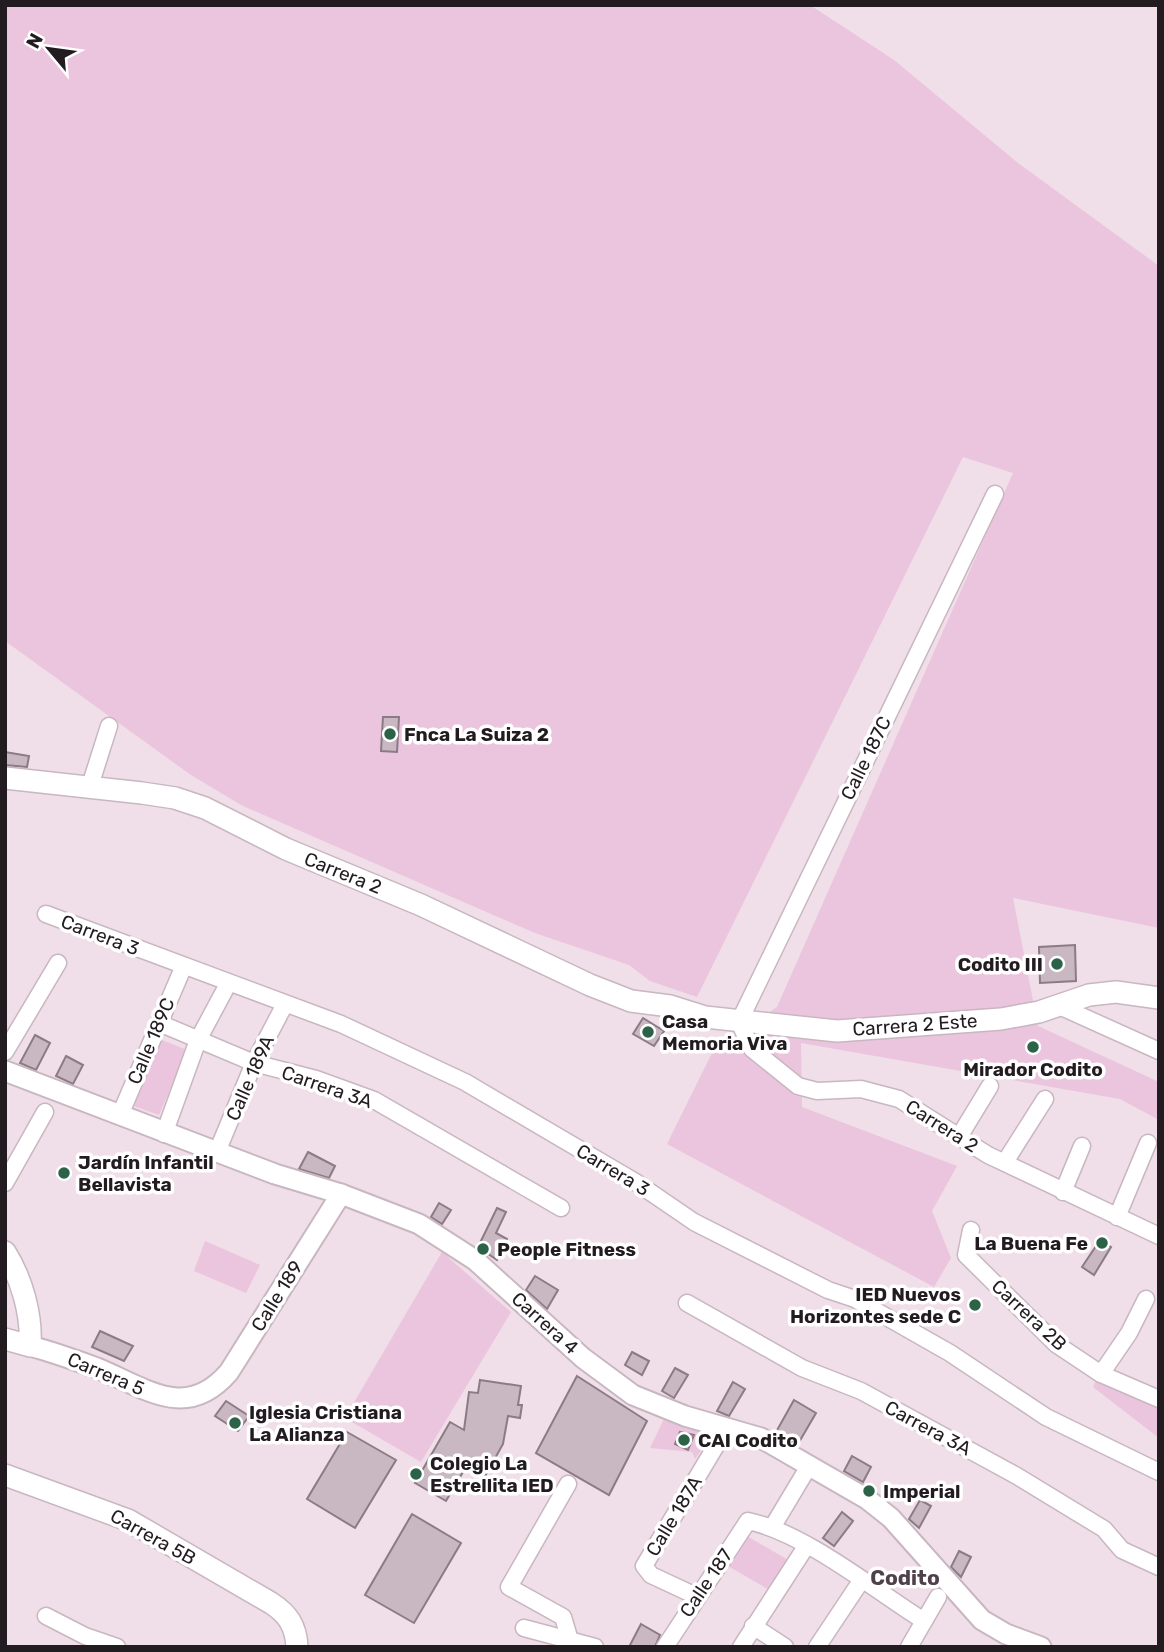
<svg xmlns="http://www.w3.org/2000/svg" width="1164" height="1652" viewBox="0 0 1164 1652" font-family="Rubik,sans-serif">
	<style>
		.green { fill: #ebc4dd }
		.building { fill: #c9b8c2; stroke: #8b7b85; stroke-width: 2 }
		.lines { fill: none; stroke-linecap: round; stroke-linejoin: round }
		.minor-casing { stroke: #c8b7c1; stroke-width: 19 }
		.tertiary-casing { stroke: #c8b7c1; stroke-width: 23 }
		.secondary-casing { stroke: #c8b7c1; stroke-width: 24 }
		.minor { stroke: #fff; stroke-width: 16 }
		.tertiary { stroke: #fff; stroke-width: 19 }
		.secondary { stroke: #fff; stroke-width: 21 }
		.poi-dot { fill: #2c6248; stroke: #fff; stroke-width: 2.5 }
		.labels { text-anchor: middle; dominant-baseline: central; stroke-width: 7; stroke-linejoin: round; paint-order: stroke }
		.poi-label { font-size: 19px; font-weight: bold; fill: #221c20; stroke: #fff; text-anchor: start }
		.street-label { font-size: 19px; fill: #221c20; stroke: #fff }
		.neighbourhood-label { font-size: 21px; font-weight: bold; fill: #4f414a; stroke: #fff }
	</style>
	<rect width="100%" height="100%" fill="#f0dee9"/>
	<g class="green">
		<path d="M5 5H810L894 60 1018 163 1159 266V928L1013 898 1038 1026 1159 1082V1120L1120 1099 801 1043 802 1107 957 1166 932 1211 951 1258 934 1287 667 1144 714 1049 777 1007 1013 473 963 457 697 997 650 981 629 965 535 933 243 806 191 775 5 641Z"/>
		<path d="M162 1040 187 1050 159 1115 131 1105Z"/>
		<path d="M205 1241 260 1265 246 1293 194 1271Z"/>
		<path d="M442 1252 511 1312 421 1462 345 1418Z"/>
		<path d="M1097 1379 1159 1406V1438L1093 1387Z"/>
		<path d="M664 1419 715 1431 695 1459 692 1452 650 1448Z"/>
		<path d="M745 1535 790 1561 773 1592 728 1566Z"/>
	</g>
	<g class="building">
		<path d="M383 717H399L397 752 381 751Z"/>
		<path d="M5 752 29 756 27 767 5 765Z"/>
		<path d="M1075 945 1076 981 1040 983 1039 947Z"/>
		<path d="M643 1018 664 1031 654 1046 633 1034Z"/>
		<path d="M35 1035 50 1043 36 1070 20 1063Z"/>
		<path d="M66 1056 83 1065 73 1084 56 1076Z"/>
		<path d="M308 1152 335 1166 329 1178 299 1169Z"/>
		<path d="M439 1203 451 1210 442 1224 431 1217Z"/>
		<path d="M497 1208 506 1212 496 1233 507 1239 497 1260 478 1247Z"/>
		<path d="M1100 1240 1111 1247 1094 1275 1082 1267Z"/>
		<path d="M535 1276 558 1290 547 1309 526 1290Z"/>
		<path d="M100 1331 133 1346 124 1361 92 1347Z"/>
		<path d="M632 1352 649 1361 642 1375 625 1365Z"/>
		<path d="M675 1368 688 1375 674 1398 662 1391Z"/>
		<path d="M577 1376 647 1421 609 1495 536 1453Z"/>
		<path d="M480 1380 521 1386 518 1405H522L520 1418 508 1416 503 1444 484 1478 466 1467 446 1501 415 1483 450 1422 464 1430 469 1392 478 1393Z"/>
		<path d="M733 1382 745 1389 729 1416 717 1411Z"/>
		<path d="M794 1400 816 1413 798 1444 776 1432Z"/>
		<path d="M226 1401 249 1416 238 1431 215 1416Z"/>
		<path d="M347 1432 396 1460 355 1528 307 1499Z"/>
		<path d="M680 1432 694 1435 688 1450 675 1444Z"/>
		<path d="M852 1456 871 1467 863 1482 844 1471Z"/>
		<path d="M920 1500 931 1506 919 1528 909 1519Z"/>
		<path d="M842 1512 853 1521 834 1546 823 1538Z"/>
		<path d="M412 1514 461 1543 414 1623 365 1595Z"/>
		<path d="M959 1551 971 1557 961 1577 951 1567Z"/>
		<path d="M641 1624 660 1635 655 1647H629Z"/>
	</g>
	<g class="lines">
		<defs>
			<g id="minor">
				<path d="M995 494 739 1022 752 1049 798 1086 817 1091 861 1089 899 1099 988 1155 1159 1236"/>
				<path d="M89 789 109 726"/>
				<path d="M46 914 341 1024 465 1082 637 1183 694 1222 828 1290 855 1299 950 1353 1046 1417 1159 1472"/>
				<path d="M1057 1005 1159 1051"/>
				<path d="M159 1023 254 1063 316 1079 374 1100 561 1208"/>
				<path d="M5 1052 58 963"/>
				<path d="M120 1115 183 968"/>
				<path d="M164 1134 198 1040 228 984"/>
				<path d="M959 1137 990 1086"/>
				<path d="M217 1152 254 1063 285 1004"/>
				<path d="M1005 1162 1045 1099"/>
				<path d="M5 1183 45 1112"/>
				<path d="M1063 1192 1082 1146"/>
				<path d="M1117 1217 1148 1143"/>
				<path d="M971 1230 966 1255 1056 1344 1101 1374 1159 1399"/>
				<path d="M687 1303 802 1368 861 1391 1017 1476 1104 1529 1122 1550 1159 1567"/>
				<path d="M1101 1374 1129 1333 1146 1299"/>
				<path d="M568 1484 509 1587 563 1617 569 1637"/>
				<path d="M773 1526 809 1466"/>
				<path d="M696 1596 651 1575 644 1566 726 1429"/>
				<path d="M46 1616 85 1636 117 1647"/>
				<path d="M753 1626 785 1647"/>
				<path d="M524 1628 595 1647"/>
				<path d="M665 1647 748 1521C805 1533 873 1589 924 1621"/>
				<path d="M741 1647 807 1545"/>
				<path d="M817 1647 861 1581"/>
				<path d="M909 1647 938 1597"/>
			</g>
			<g id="tertiary">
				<path d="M5 1071 275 1174 341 1194 419 1224 475 1260 583 1358 633 1395 685 1416 761 1438 867 1499 891 1518 982 1620 1006 1634 1041 1647"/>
				<path d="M30 1346C53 1352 75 1360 97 1368 146 1388 186 1422 229 1372L341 1194"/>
			</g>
			<g id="secondary">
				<path d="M5 778 142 793 175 798 205 808 286 849 421 905 590 985 631 1001 670 1006 705 1017 837 1031 1001 1019 1039 1012 1089 995 1116 992 1159 998"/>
				<path d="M5 1252C22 1279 32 1315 30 1346L5 1339"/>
				<path d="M5 1475 128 1520 271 1603C288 1614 296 1626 297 1647"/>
			</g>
		</defs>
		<use href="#minor" class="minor-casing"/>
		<use href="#tertiary" class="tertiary-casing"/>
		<use href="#secondary" class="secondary-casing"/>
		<use href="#minor" class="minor"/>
		<use href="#tertiary" class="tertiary"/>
		<use href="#secondary" class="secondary"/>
	</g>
	<g class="poi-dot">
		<circle cx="390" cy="734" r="7"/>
		<circle cx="1057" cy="964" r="7"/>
		<circle cx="648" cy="1032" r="7"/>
		<circle cx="1033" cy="1047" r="7"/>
		<circle cx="64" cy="1173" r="7"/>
		<circle cx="1102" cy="1243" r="7"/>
		<circle cx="483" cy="1249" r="7"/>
		<circle cx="975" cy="1305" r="7"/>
		<circle cx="235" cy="1423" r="7"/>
		<circle cx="684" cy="1440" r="7"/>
		<circle cx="416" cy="1474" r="7"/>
		<circle cx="869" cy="1491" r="7"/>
	</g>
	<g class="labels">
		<g class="poi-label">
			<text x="404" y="734">Fnca La Suiza 2</text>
			<text x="1043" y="964" text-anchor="end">Codito III</text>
			<text x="662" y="1021">Casa<tspan x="662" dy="22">Memoria Viva</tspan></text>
			<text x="1033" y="1069" text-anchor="middle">Mirador Codito</text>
			<text x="78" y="1162">Jardín Infantil<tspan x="78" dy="22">Bellavista</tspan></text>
			<text x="1088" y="1243" text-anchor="end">La Buena Fe</text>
			<text x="497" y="1249">People Fitness</text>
			<text x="961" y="1294" text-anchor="end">IED Nuevos<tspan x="961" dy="22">Horizontes sede C</tspan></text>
			<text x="249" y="1412">Iglesia Cristiana<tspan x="249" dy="22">La Alianza</tspan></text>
			<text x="698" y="1440">CAI Codito</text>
			<text x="430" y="1463">Colegio La<tspan x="430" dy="22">Estrellita IED</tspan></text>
			<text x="883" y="1491">Imperial</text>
		</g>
		<g class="street-label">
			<text transform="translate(866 758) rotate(-64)">Calle 187C</text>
			<text transform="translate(343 873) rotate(22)">Carrera 2</text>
			<text transform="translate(100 935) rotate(21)">Carrera 3</text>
			<text transform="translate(915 1025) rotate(-4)">Carrera 2 Este</text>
			<text transform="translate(151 1041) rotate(-67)">Calle 189C</text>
			<text transform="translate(250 1078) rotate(-66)">Calle 189A</text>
			<text transform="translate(327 1087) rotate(19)">Carrera 3A</text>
			<text transform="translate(942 1126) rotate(32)">Carrera 2</text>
			<text transform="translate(613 1170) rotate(31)">Carrera 3</text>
			<text transform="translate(277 1296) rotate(-58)">Calle 189</text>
			<text transform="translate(1029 1315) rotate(43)">Carrera 2B</text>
			<text transform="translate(545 1323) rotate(42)">Carrera 4</text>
			<text transform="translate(106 1374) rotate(23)">Carrera 5</text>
			<text transform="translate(928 1428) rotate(28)">Carrera 3A</text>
			<text transform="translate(674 1516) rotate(-59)">Calle 187A</text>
			<text transform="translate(153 1537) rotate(29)">Carrera 5B</text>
			<text transform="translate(706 1583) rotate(-56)">Calle 187</text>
		</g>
		<g class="neighbourhood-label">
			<text x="905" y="1577">Codito</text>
		</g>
	</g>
	<rect width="1164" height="1652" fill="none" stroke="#221c20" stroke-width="14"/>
	<g transform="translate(49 49) rotate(299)" stroke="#ffffff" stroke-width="5" paint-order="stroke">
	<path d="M0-5L12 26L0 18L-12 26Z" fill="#221c20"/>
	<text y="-10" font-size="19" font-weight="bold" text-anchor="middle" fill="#221c20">N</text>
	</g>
</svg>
